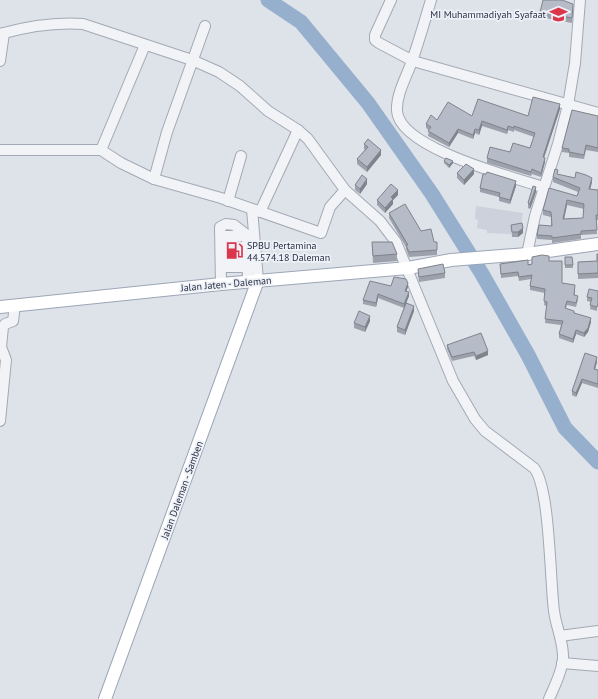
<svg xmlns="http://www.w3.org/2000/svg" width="598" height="699" viewBox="0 0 598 699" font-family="'PT Sans',sans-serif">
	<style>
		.built { fill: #ccd1dc }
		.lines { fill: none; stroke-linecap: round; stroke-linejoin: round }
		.river { stroke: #95afcd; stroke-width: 15 }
		.minor-casing { stroke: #a3a9b4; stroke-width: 12 }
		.major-casing { stroke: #9ca6b6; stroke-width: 14 }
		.minor { stroke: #f1f3f7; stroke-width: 10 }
		.major { stroke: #fff; stroke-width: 12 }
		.wall { fill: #9ca1ab; fill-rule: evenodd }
		.shaded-wall { fill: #7f838b }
		.building { fill: #b5bbc7; stroke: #7f838b; fill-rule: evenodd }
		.labels { text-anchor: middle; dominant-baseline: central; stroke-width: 3.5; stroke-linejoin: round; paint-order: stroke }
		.poi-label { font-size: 10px; fill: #262f42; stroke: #eef1f7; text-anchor: end }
		.street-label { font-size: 10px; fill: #262f42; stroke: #eef1f7 }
	</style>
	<rect width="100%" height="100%" fill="#dee2e9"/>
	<path class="built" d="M476 206 523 213 521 226 511 230V234L487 233V230L477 228 478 220 475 219Z"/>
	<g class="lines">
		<path class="river" d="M268 0 301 22 368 103 432 194 482 274 528 355 565 428 598 462"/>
		<defs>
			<g id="minor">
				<path d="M391 0 375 35V40L379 43 413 61 598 113"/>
				<path d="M431 0C425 20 419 41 412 61 407 76 396 94 397 111 399 148 512 177 543 187"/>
				<path d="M0 34C25 27 56 22 83 24L192 60 219 72 240 86 268 111 298 130 308 139 345 190 380 221 396 242 453 381 475 419 485 431 534 468C550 487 550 581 554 611 556 627 564 643 563 659 562 672 554 687 549 699"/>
				<path d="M0 61 4 33"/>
				<path d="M0 150H101L121 163 154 179 221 198 321 233 330 207 345 190"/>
				<path d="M101 150 145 45"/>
				<path d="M154 179 167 132 205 26"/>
				<path d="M228 201 241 156"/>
				<path d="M252 209 258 280"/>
				<path d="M260 212 298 130"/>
				<path d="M221 236H247"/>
				<path d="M221 247H247"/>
				<path d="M527 254 535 216 558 144 568 105 575 63 580 0"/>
				<path d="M221 259H247"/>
				<path d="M221 267H248"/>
				<path d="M221 284 220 227 226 224 234 225 247 235 248 281"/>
				<path d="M0 421 6 360 1 347 3 327 5 324 13 321 15 305"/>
				<path d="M560 636 598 631"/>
				<path d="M562 663 598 666"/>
			</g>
			<g id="major">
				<path d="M0 307 221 284 408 268 451 260 527 254 598 244"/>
				<path d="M105 699 258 280"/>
			</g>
		</defs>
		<use href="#minor" class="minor-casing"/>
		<use href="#major" class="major-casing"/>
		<use href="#minor" class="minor"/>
		<use href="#major" class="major"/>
	</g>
	<g class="wall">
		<path d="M573 9 572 23 540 17V12Z"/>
		<path d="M560 109 544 157 545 162 541 177 532 174 531 176 487 163V158L510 152 530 148 534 137 514 130V132L508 130 507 134 482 126 479 135 475 133 473 139 458 133 449 147 428 136 429 130 426 128V124L437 120 472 116H528Z"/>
		<path d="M598 116V152L586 150 584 159 569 157V153L562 152V148Z"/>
		<path d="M364 144 381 155 367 172 357 164V159L365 150 364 149Z"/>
		<path d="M444 161 453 163 449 168 444 163Z"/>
		<path d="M457 173 474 174 464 185 457 178Z"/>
		<path d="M553 177 592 182 590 189 598 190V220H596L597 234 581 235V239L552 243V240L537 239V235L551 226V217L543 215V210L577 196 578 192 553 182ZM567 205 584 209 583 218 564 219Z"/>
		<path d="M367 184 360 194 355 190V185Z"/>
		<path d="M516 186 510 204 499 201V197L480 192V188Z"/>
		<path d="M536 192 530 209 528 208V203Z"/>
		<path d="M398 195 393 200V204L385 213 377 205V200Z"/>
		<path d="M389 213 421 231 434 242H437V255L409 257 406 249V247L389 218Z"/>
		<path d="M511 225 523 233 518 237H512Z"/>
		<path d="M372 242 397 254V261L373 263Z"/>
		<path d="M598 254V278L578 279V262L597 261Z"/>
		<path d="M565 257H572L573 268H565Z"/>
		<path d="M549 261 562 283 575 289V295L578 300 576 307 567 305 566 308 591 322 588 332 584 337 576 334 573 343 559 338V334L561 325 545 323 547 306 544 305 545 293 530 290V286L531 279 519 281 518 276 501 278 500 264H532Z"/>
		<path d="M418 269 445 273V278L419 282 418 274Z"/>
		<path d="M391 286 408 287 406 291 409 296 406 303 414 311 405 335 397 332V327L404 308 378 298 376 307 363 304V300Z"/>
		<path d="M598 291 597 311 590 309 591 302 587 301V297Z"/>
		<path d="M370 321 365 332 354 328V323Z"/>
		<path d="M447 345 488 355 476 360 474 356 452 361 447 349Z"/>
		<path d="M597 362 595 369 598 370V388L582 383 576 397 572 395V391Z"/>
	</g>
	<g class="shaded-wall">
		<path d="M560 104V109L543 161V157Z"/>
		<path d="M482 121V126L479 135V130Z"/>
		<path d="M508 126V130L507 134V130Z"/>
		<path d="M458 129V133L449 147V143Z"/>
		<path d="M475 129V133L473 139V135Z"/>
		<path d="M381 150V155L367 172V167Z"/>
		<path d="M545 158V162L541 177V173Z"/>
		<path d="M453 161V163L449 168V165Z"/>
		<path d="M474 169V174L464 185V180Z"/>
		<path d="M592 178V182L589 194V189Z"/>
		<path d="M367 179V184L360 194V189Z"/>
		<path d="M516 181V186L510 204V200Z"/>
		<path d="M536 187V192L530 209V204Z"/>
		<path d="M398 190V195L393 200V204L385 213V208L391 197Z"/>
		<path d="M567 200V205L563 224V219Z"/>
		<path d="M523 228V233L518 237V232Z"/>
		<path d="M408 283V287L405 295V291Z"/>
		<path d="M409 292V296L404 309V304Z"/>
		<path d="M378 294V298L376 307V303Z"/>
		<path d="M414 306V311L405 335V330Z"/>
		<path d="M370 316V321L365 332V327Z"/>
		<path d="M591 318V322L588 332 584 337V333Z"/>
		<path d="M576 330V334L573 343V339Z"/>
		<path d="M488 351V355L476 360V356Z"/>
		<path d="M597 357V362L594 373V369Z"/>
		<path d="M582 379V383L576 397V393Z"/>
	</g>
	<g class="building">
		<path d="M543 0H562L573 4 572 18 540 12Z"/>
		<path d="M533 97 560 104 543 157 545 158 541 173 532 169 531 172 487 158 490 147 510 152 513 143 530 148 535 133 514 126V128L508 126 507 130 482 121 479 130 475 129 473 135 458 129 449 143 428 131 431 127 426 124 431 115 437 120 448 102 472 116 478 99 528 116Z"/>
		<path d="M572 110 598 116V148L586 145 584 155 569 152V149L562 148Z"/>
		<path d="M368 139 381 150 367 167 357 159 368 147 364 144Z"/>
		<path d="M446 158 453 161 449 165 444 161Z"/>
		<path d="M466 164 474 169 464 180 457 173Z"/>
		<path d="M555 169 558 170 557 174 575 178 576 172 586 175 592 178 589 189 598 190V215H596L597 230 581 231V234L552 238V236L537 235 539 225 552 226 551 212 543 210 549 188 577 196 580 188 553 177ZM567 200 584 204 583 218 563 219Z"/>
		<path d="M487 172 516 181 510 200 499 197 500 193 480 188 483 174H486Z"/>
		<path d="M362 175 367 179 360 189 355 185Z"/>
		<path d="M391 184 398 190 391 197 393 199 385 208 377 200Z"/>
		<path d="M533 186 536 187 530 204 528 203Z"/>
		<path d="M405 204 421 231 431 229 434 242H437V250L409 252 406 245H408L389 213Z"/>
		<path d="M522 223 523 228 518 232H512L511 225Z"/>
		<path d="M372 242H392L397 254 373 256Z"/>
		<path d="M597 254H598V273L578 274V262L597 261Z"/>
		<path d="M542 255 549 256V261H562V283L575 285 574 295 578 296 576 303 567 301 565 308 574 311V313L591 318 588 328 584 333 576 330 573 339 559 334 563 321 545 319 547 302 544 301 545 289 530 286 532 275 519 277 518 272 501 274 500 264 528 260V265L532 264V257Z"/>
		<path d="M565 257H572L573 265H565Z"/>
		<path d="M443 264 445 273 419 277 418 269Z"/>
		<path d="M394 277 406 279 408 283 405 291 409 292 404 304 378 294 376 303 363 300 370 281 391 286Z"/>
		<path d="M589 289 598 291V304L597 307 590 305 592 298 587 297Z"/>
		<path d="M406 303 414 306 405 330 397 327Z"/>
		<path d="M359 311 370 316 365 327 354 323Z"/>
		<path d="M481 333 488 351 476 356 474 352 452 357 447 345Z"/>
		<path d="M585 353 597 357 594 369 598 370V384L582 379 576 393 572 391Z"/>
	</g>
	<defs>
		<symbol id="school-bare" viewBox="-9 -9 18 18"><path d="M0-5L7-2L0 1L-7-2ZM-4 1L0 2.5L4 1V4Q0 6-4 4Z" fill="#dc364b" stroke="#eef1f7" stroke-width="2.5" paint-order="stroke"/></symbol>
		<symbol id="fuel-bare" viewBox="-9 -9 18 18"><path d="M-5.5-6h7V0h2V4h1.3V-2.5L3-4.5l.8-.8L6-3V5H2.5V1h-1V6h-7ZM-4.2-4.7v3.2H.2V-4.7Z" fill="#dc364b" stroke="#eef1f7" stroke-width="2.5" paint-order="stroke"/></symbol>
	</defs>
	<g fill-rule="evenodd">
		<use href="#school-bare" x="546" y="2" width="25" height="25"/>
		<use href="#fuel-bare" x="222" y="238" width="25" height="25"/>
	</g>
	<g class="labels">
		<g class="poi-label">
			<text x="546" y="14">MI Muhammadiyah Syafaat</text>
			<text x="247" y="245" text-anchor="start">SPBU Pertamina<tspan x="247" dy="12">44.574.18 Daleman</tspan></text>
		</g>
		<g class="street-label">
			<text transform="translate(226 284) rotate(-5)">Jalan Jaten - Daleman</text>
			<text transform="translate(182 490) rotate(-70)">Jalan Daleman - Samben</text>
		</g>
	</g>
</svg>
